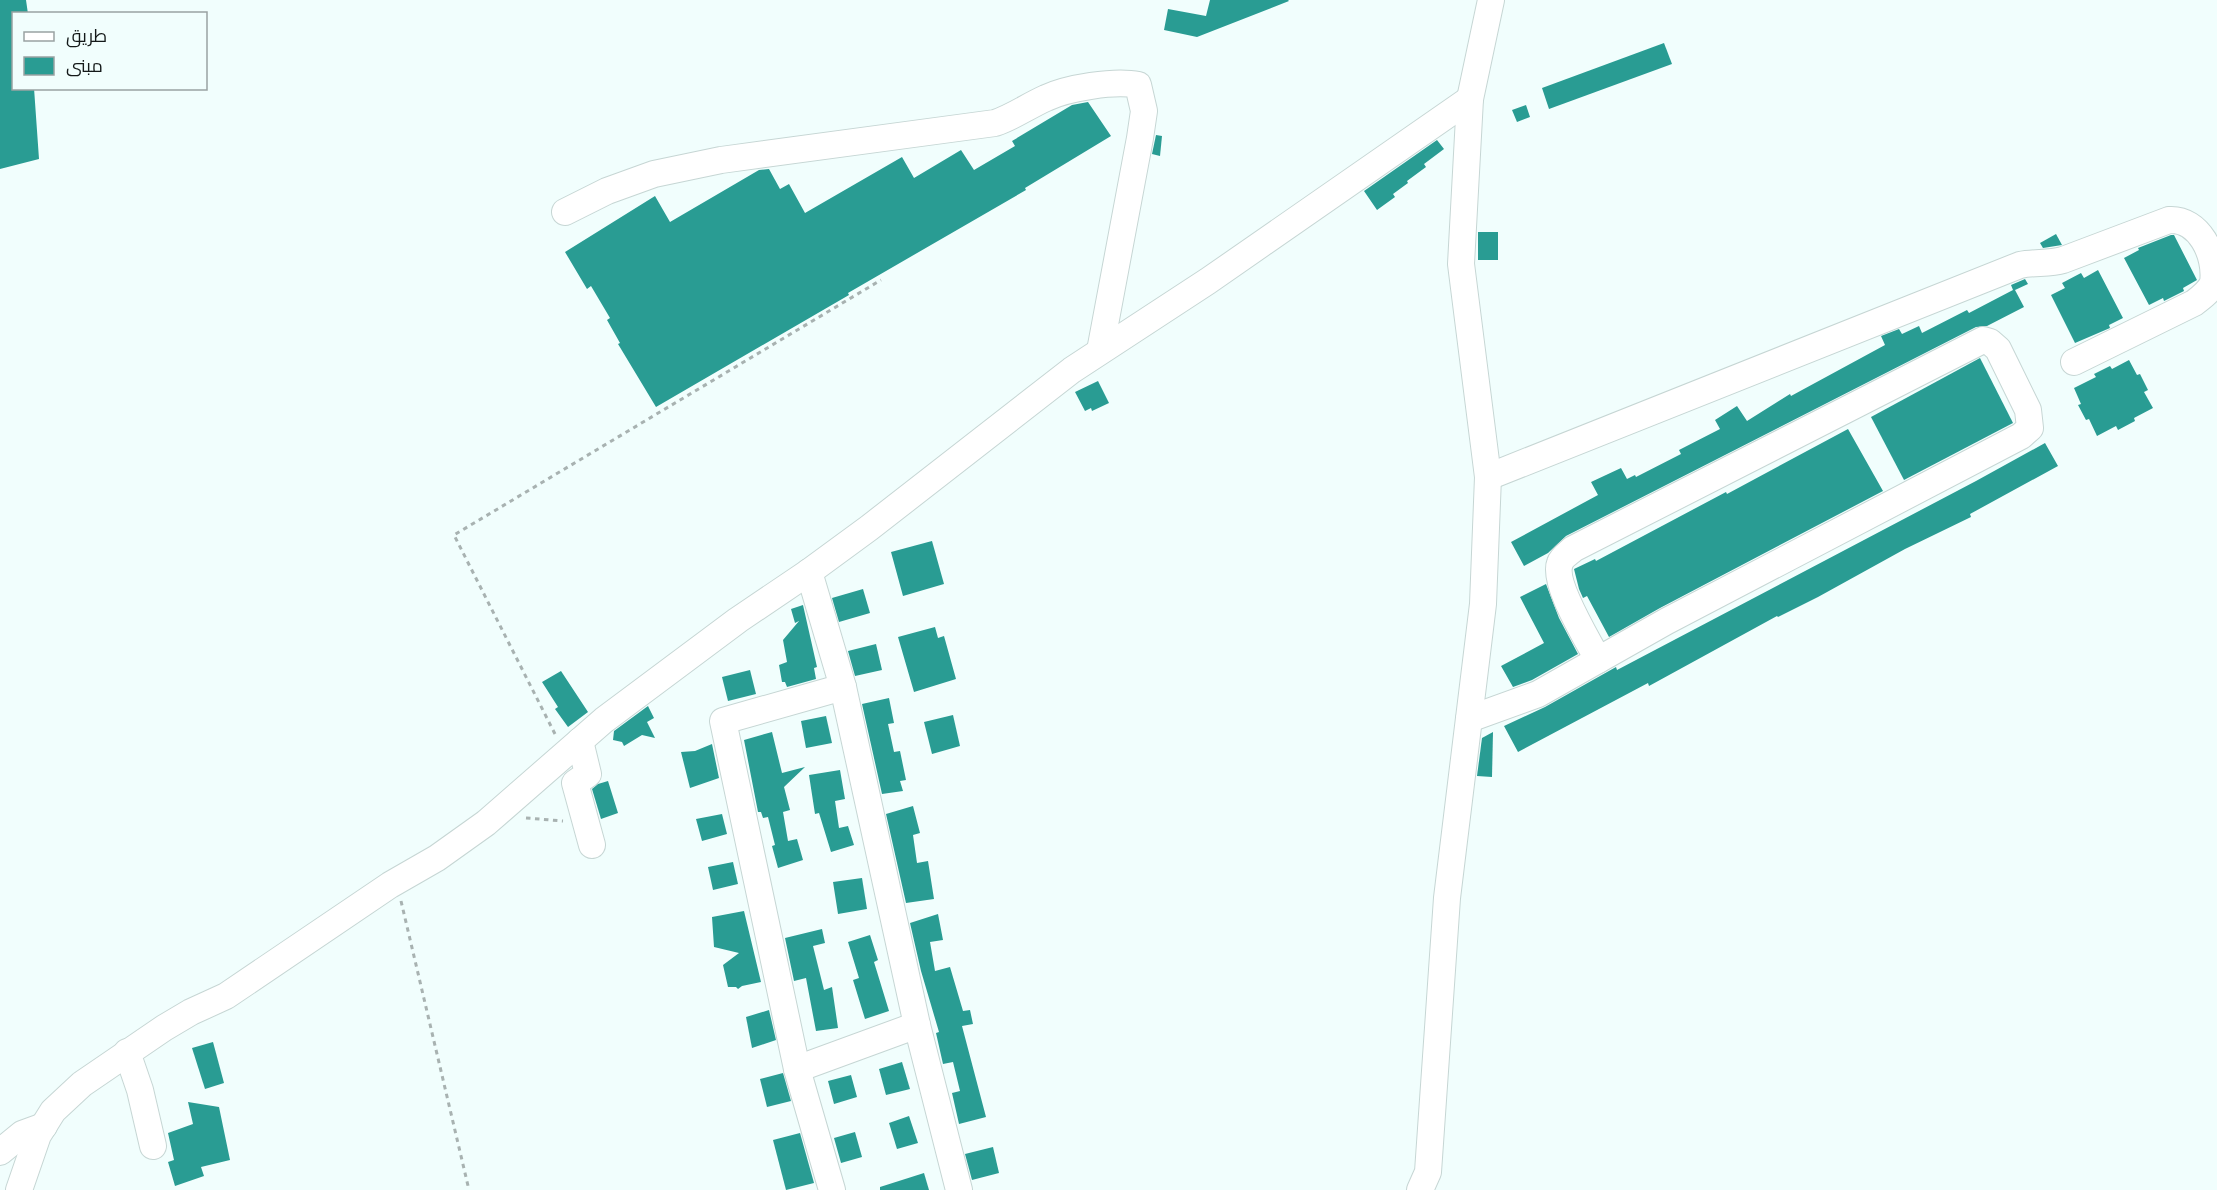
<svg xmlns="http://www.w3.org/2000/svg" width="2217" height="1190" font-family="'Exo 2',Cairo,sans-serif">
  <rect width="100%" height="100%" fill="#f1fefd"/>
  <g fill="#299c93">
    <polygon points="0,0 26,0 28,14 14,14 14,88 34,88 39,159 0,169"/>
    <polygon points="1210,0 1288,0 1289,1 1197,37 1164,30 1168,9 1206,16"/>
    <polygon points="1664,43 1672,64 1549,109 1542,88"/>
    <polygon points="1088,102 1111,136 1025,188 1026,190 848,293 849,295 656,407 618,344 620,343 607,320 610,318 591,286 587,289 565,252 655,196 670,222 759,170 769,169 780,189 789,184 805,213 902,157 914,178 961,150 974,170 1015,146 1012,141 1072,105"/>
    <polygon points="1526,105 1530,117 1517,122 1512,110"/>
    <polygon points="1156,135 1162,136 1160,156 1152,154"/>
    <polygon points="1437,140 1444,149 1424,164 1426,167 1407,181 1408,183 1393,194 1395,197 1377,210 1364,191"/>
    <rect x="1478" y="232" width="20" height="28"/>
    <polygon points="2056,234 2062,245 2043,248 2040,243"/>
    <polygon points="2171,235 2174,235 2197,280 2183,288 2184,291 2164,301 2163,298 2149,305 2124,258 2139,250 2138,248"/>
    <polygon points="2098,270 2123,318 2109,325 2110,328 2075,343 2051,295 2065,288 2062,283 2081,273 2084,278"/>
    <polygon points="2025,279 2028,284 2015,290 2024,307 1987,326 1976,327 1566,536 1548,553 1524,566 1511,542 1598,495 1591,482 1621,468 1627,479 1635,475 1636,477 1681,454 1679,450 1720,429 1715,420 1737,406 1747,421 1790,394 1791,396 1885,345 1881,336 1899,329 1902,334 1919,326 1922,333 1967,310 1969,313 2013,290 2011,285"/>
    <polygon points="1980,358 2013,423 1904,480 1871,417"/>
    <polygon points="2129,360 2137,375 2140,374 2148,390 2144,392 2153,408 2134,418 2135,421 2118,430 2116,426 2097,436 2089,419 2086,420 2078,405 2081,404 2074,388 2096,377 2094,374 2110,366 2112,369"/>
    <polygon points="1098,381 1109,403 1092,411 1091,408 1085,411 1075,392"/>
    <polygon points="1848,429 1883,491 1660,608 1609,637 1587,596 1583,598 1579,589 1574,569 1595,559 1596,561 1726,492 1727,494"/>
    <polygon points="2045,443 2058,466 1970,514 1971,517 1905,549 1818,597 1778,617 1777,616 1649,686 1648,683 1518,752 1504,726 1545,707 1616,667 1617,670 1976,481"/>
    <polygon points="932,541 944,584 903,596 891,552"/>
    <polygon points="1546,584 1559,618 1578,654 1532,680 1513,687 1501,666 1544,643 1520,597"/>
    <polygon points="863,589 870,613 839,622 832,598"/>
    <polygon points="803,605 817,667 814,668 816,679 787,687 785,682 782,682 779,665 787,662 783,640 799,621 795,623 791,609"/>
    <polygon points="935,627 938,638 944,636 956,679 914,692 898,637"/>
    <polygon points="876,644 882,670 855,676 848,651"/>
    <polygon points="750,670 756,694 728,701 722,677"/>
    <polygon points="561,671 588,712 568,727 555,709 558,707 542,682"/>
    <polygon points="889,698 894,723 888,724 894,752 900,751 906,780 900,781 903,791 882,794 862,704"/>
    <polygon points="648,706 654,718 647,722 655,738 642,735 624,746 622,742 613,740 614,731"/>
    <polygon points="953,715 960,746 932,754 924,722"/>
    <polygon points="826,716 832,743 806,748 801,721"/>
    <polygon points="772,732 782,773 805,767 784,787 790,810 783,812 788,841 797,839 803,860 778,868 772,846 775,845 768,817 763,818 761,812 758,812 744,740"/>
    <polygon points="1493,732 1492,777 1477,776 1482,738"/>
    <polygon points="712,744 719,778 690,788 681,752 695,751"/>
    <polygon points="840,770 845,799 835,801 839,828 848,826 854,845 831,852 819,813 815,814 809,775"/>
    <polygon points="608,781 618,813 601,819 592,789 598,784"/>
    <polygon points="913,806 920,833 913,835 917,863 928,861 934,899 906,903 886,814"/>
    <polygon points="722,814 727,834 702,841 696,819"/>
    <polygon points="733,862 738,884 713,890 708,867"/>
    <polygon points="862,878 867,909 838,914 833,882"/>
    <polygon points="744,911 761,982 742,986 738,989 736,987 728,987 723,965 739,953 714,947 712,917"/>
    <polygon points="938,914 943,940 930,942 935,971 950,967 963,1011 970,1010 973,1024 962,1026 986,1117 959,1124 952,1093 960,1091 953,1062 943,1064 936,1033 939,1032 921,971 910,923"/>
    <polygon points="822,929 825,943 813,946 824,990 832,987 838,1028 816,1031 806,978 794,981 785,938"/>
    <polygon points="870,935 878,960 874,962 889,1011 865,1019 853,980 859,978 848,942"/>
    <polygon points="769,1010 776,1040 752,1048 746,1017"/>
    <polygon points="213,1042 224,1083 205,1089 192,1048"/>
    <polygon points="902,1062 910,1089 886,1095 879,1069"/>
    <polygon points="783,1073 791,1101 767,1107 760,1079"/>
    <polygon points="851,1075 857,1097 834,1104 828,1081"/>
    <polygon points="188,1102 219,1107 230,1160 201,1167 204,1176 175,1186 168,1162 174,1160 168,1133 193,1124"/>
    <polygon points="909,1116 918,1143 897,1149 889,1123"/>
    <polygon points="855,1132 862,1157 841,1163 834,1138"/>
    <polygon points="800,1133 814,1183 786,1190 773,1140"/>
    <polygon points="993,1147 999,1173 972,1180 965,1154"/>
    <polygon points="924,1173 929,1190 880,1190 880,1187"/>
  </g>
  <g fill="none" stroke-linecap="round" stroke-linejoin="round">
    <defs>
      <g id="minor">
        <path d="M565 212 607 191 654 174 721 160 995 123C1013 117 1028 106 1046 98 1067 88 1115 80 1138 85L1144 111 1140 138 1100 351"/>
        <path d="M1983 340 1990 342 1998 349 2028 410 2030 428 2021 436 1667 621 1598 660C1588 640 1552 583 1560 563 1562 557 1569 553 1573 549Z"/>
        <path d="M1488 477 2020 265C2035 262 2049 264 2063 260L2169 220C2199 218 2217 255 2213 283 2209 292 2202 297 2194 303L2074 362"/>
        <polyline points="809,572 843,687 917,1025 959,1190"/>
        <polyline points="1469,719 1538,694 1598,660"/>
        <polyline points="580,741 588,774 575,783 592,845"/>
        <polyline points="127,1052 140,1090 153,1146"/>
        <polyline points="797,1069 917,1025"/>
        <polyline points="0,1152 22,1134 44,1126"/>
        <polyline points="19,1190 38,1135 53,1111 82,1084 164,1028 191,1012 226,996 390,885 437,858 486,823 604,720 738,620 809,572 869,528 1072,370 1208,281 1470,99"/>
        <polyline points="832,1190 797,1069 723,721 843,687"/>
        <polyline points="1420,1190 1428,1172 1447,898 1483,604 1488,477 1461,264 1470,99 1491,0"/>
      </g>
    </defs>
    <use href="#minor" stroke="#c6d6d4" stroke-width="28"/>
    <g stroke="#a8b2b1" stroke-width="3" stroke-dasharray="4.5 4.5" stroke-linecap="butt">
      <polyline points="555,734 454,535 881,280"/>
      <polyline points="526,818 563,821"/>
      <polyline points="401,901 469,1190"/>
    </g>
    <use href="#minor" stroke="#fff" stroke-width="26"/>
  </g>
  <rect x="12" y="12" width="195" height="78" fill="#f1fefd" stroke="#99a2a2" stroke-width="1.5"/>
  <rect x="24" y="32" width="30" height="9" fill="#ffffff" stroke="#99a2a2" stroke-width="1.5"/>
  <text x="66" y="42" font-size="18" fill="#141919">طريق</text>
  <rect x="24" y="57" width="30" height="18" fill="#299c93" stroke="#99a2a2" stroke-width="1.5"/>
  <text x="66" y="72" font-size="18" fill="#141919">مبنى</text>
</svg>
